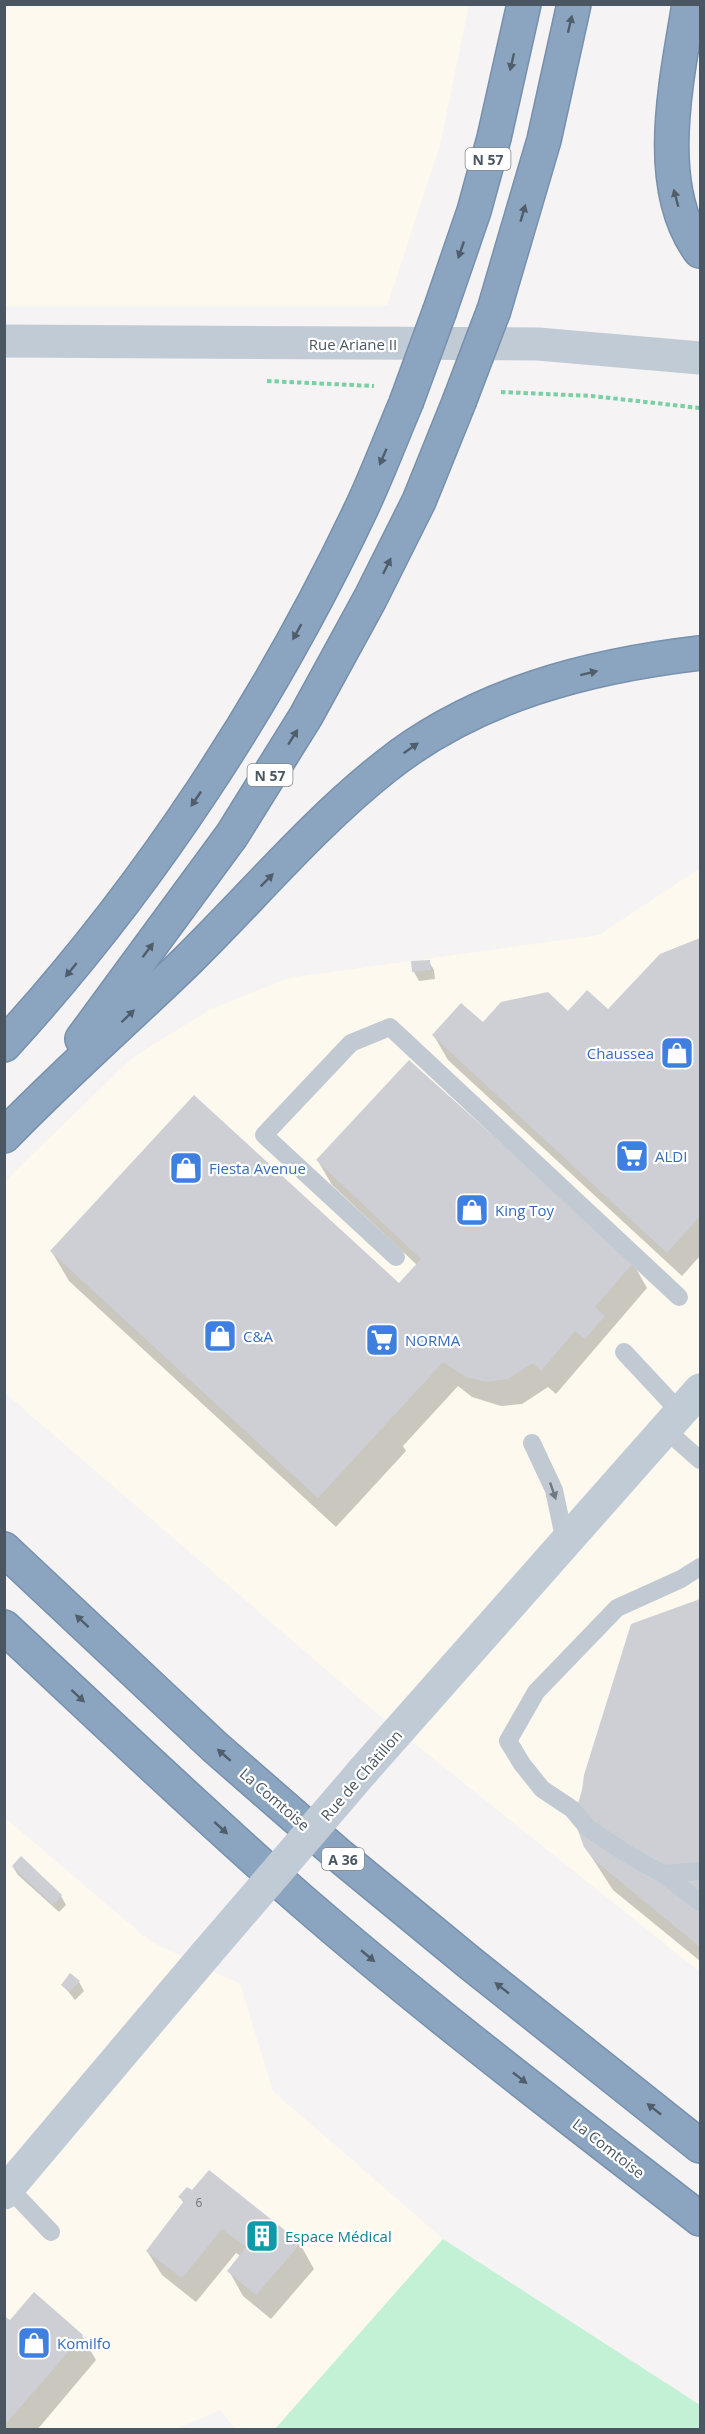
<svg xmlns="http://www.w3.org/2000/svg" width="705" height="2434" font-family="'Open Sans',sans-serif">
  <rect width="100%" height="100%" fill="#f5f3f3"/>
  <g fill="#fdf9ef">
    <polygon points="5,4 469,5 440,145 387,306 5,306"/>
    <polygon points="700,868 700,1972 374,1711 5,1393 5,1181 132,1058 209,1010 288,978 599,935"/>
    <polygon points="4,1817 150,1941 240,1984 273,2091 443,2239 275,2429 235,2429 221,2410 176,2429 5,2429"/>
  </g>
  <polygon fill="#c3f1d5" points="443,2239 700,2405 700,2429 275,2429"/>
  <g fill="#0003">
    <polygon points="700,940 700,1256 682,1276 448,1060 434,1036 483,1024 568,1013 608,1011 661,955"/>
    <polygon points="429,962 434,970 435,979 419,981 414,972"/>
    <polygon points="318,1161 633,1263 647,1288 556,1394 548,1387 522,1404 501,1406 472,1397 458,1386 403,1446 406,1451 336,1527 69,1281 52,1252 399,1285 417,1265 332,1185"/>
    <polygon points="700,1601 700,1961 613,1890 585,1847 632,1625"/>
    <polygon points="13,1867 61,1896 66,1905 59,1912 18,1875"/>
    <polygon points="79,1982 84,1991 75,2000 63,1985"/>
    <polygon points="180,2197 300,2244 314,2269 271,2319 243,2296 229,2271 241,2256 236,2253 196,2302 162,2275 147,2251 184,2204"/>
    <polygon points="4,2318 10,2322 82,2336 96,2360 37,2430 4,2430"/>
  </g>
  <g fill="#cdcfd5">
    <polygon points="700,938 700,1216 667,1253 432,1035 461,1003 483,1022 501,1002 548,992 568,1011 587,990 608,1009 660,954"/>
    <polygon points="430,960 431,970 412,972 411,961"/>
    <polygon points="409,1060 634,1262 595,1307 605,1316 585,1339 575,1331 541,1371 533,1363 508,1379 486,1382 466,1377 443,1362 318,1498 50,1251 194,1095 399,1283 421,1259 316,1160"/>
    <polygon points="700,1599 700,1947 594,1860 584,1847 577,1828 578,1804 582,1790 584,1775 631,1624"/>
    <polygon points="21,1856 62,1895 53,1905 12,1866"/>
    <polygon points="70,1973 80,1981 69,1992 61,1985"/>
    <polygon points="209,2170 301,2243 256,2295 227,2271 246,2247 222,2229 182,2278 146,2251 184,2201 178,2197 187,2187 192,2190"/>
    <polygon points="34,2292 83,2335 4,2426 4,2316 10,2320"/>
  </g>
  <g fill="none" stroke-linecap="round" stroke-linejoin="round">
    <defs>
      <g id="highway">
        <path d="M689 4C677 79 652 186 700 251"/>
        <polyline points="440,310 474,211 494,138 524,4"/>
        <polyline points="494,310 544,140 574,4"/>
        <polyline points="82,1039 232,835 306,716 370,599 419,501 459,402"/>
        <path d="M4 1045C149 887 270 702 362 507 378 473 391 438 406 403"/>
        <path d="M4 1136C63 1075 127 1019 188 960 253 896 313 824 385 767 475 695 588 666 700 653"/>
        <polyline points="4,1549 216,1748 340,1856 470,1963 700,2146"/>
        <path d="M4 1627C103 1719 200 1812 302 1901 430 2012 566 2115 700 2219"/>
      </g>
    </defs>
    <use href="#highway" stroke="#7690ad" stroke-width="36"/>
    <g stroke="#7ad0a6" stroke-width="4" stroke-dasharray="4.5 3" stroke-linecap="butt">
      <polyline points="267,381 374,386"/>
      <polyline points="501,392 592,396 700,408"/>
    </g>
    <g stroke="#c1cad2" stroke-width="18">
      <polyline points="396,1257 264,1135 351,1043 390,1027 679,1297"/>
      <polyline points="624,1352 680,1412"/>
      <polyline points="666,1430 700,1460"/>
      <polyline points="532,1443 554,1490 565,1542"/>
      <polyline points="700,1567 681,1579 617,1608 536,1692 508,1741 522,1764 542,1789 572,1809 588,1828 627,1854 663,1874 700,1871"/>
      <polyline points="663,1874 700,1902"/>
      <polyline points="9,2188 51,2232"/>
    </g>
    <g stroke="#c1cbd6" stroke-width="33">
      <polyline points="4,341 538,344 700,358"/>
      <polyline points="363,1771 700,1390"/>
      <polyline points="4,2193 206,1954"/>
    </g>
    <use href="#highway" stroke="#8ba5c1" stroke-width="33"/>
    <defs>
      <g id="highway-bridge">
        <polyline points="459,402 494,310"/>
        <polyline points="406,403 440,310"/>
      </g>
    </defs>
    <use href="#highway-bridge" stroke="#7690ad" stroke-width="36" stroke-linecap="butt"/>
    <polyline stroke="#c1cbd6" stroke-width="33" points="206,1954 363,1771"/>
    <use href="#highway-bridge" stroke="#8ba5c1" stroke-width="33"/>
  </g>
  <defs><path id="oneway-solid" d="M-6-.8H1V-3.2L6.5 0L1 3.2V.8H-6Z" transform="scale(1.5)"/></defs>
  <g fill="#505e6b">
    <use href="#oneway-solid" transform="translate(570 24) rotate(-77)"/>
    <use href="#oneway-solid" transform="translate(512 62) rotate(103)"/>
    <use href="#oneway-solid" transform="translate(676 198) rotate(-105)"/>
    <use href="#oneway-solid" transform="translate(523 213) rotate(-74)"/>
    <use href="#oneway-solid" transform="translate(461 250) rotate(109)"/>
    <use href="#oneway-solid" transform="translate(383 457) rotate(113)"/>
    <use href="#oneway-solid" transform="translate(387 566) rotate(-64)"/>
    <use href="#oneway-solid" transform="translate(297 632) rotate(119)"/>
    <use href="#oneway-solid" transform="translate(589 673) rotate(-14)"/>
    <use href="#oneway-solid" transform="translate(293 737) rotate(-58)"/>
    <use href="#oneway-solid" transform="translate(411 748) rotate(-35)"/>
    <use href="#oneway-solid" transform="translate(196 799) rotate(124)"/>
    <use href="#oneway-solid" transform="translate(267 880) rotate(-45)"/>
    <use href="#oneway-solid" transform="translate(148 950) rotate(-53)"/>
    <use href="#oneway-solid" transform="translate(71 970) rotate(129)"/>
    <use href="#oneway-solid" transform="translate(128 1016) rotate(-44)"/>
    <use href="#oneway-solid" transform="translate(82 1621) rotate(-137)"/>
    <use href="#oneway-solid" transform="translate(78 1696) rotate(43)"/>
    <use href="#oneway-solid" transform="translate(224 1755) rotate(-139)"/>
    <use href="#oneway-solid" transform="translate(221 1828) rotate(42)"/>
    <use href="#oneway-solid" transform="translate(368 1956) rotate(40)"/>
    <use href="#oneway-solid" transform="translate(502 1988) rotate(-142)"/>
    <use href="#oneway-solid" transform="translate(520 2078) rotate(38)"/>
    <use href="#oneway-solid" transform="translate(654 2109) rotate(-142)"/>
  </g>
  <use fill="#6e7983" href="#oneway-solid" transform="translate(553 1491) rotate(71)"/>
  <defs>
    <symbol id="shop-square" viewBox="-11 -11 22 22"><rect x="-9" y="-9" width="18" height="18" rx="4" fill="#3f7fe0" stroke="#fff"/><path d="M-5-2.5h2.3a2.7 3.5 0 0 1 5.4 0H5L5.5 6h-11ZM-1.5-2.5h3a1.5 2.3 0 0 0-3 0Z" fill="#fff"/></symbol>
    <symbol id="supermarket-square" viewBox="-11 -11 22 22"><rect x="-9" y="-9" width="18" height="18" rx="4" fill="#3f7fe0" stroke="#fff"/><path d="M-6-5.5h2.5l.6 2H6L4.5 2H-2.5L-4.4-4H-6ZM-1.5 3.2a1.3 1.3 0 1 0 .1 0ZM3 3.2a1.3 1.3 0 1 0 .1 0Z" fill="#fff"/></symbol>
    <symbol id="building-square" viewBox="-11 -11 22 22"><rect x="-9" y="-9" width="18" height="18" rx="4" fill="#0f9aa8" stroke="#fff"/><path d="M-4-6H4V6H1V3H-1V6H-4ZM-2.5-4.3h1.7v1.8h-1.7ZM.8-4.3h1.7v1.8H.8ZM-2.5-1h1.7V.8h-1.7ZM.8-1h1.7V.8H.8Z" fill="#fff"/></symbol>
  </defs>
  <g fill-rule="evenodd">
    <use href="#shop-square" x="658" y="1034" width="38" height="38"/>
    <use href="#supermarket-square" x="613" y="1137" width="38" height="38"/>
    <use href="#shop-square" x="167" y="1149" width="38" height="38"/>
    <use href="#shop-square" x="453" y="1191" width="38" height="38"/>
    <use href="#shop-square" x="201" y="1317" width="38" height="38"/>
    <use href="#supermarket-square" x="363" y="1321" width="38" height="38"/>
    <use href="#building-square" x="243" y="2217" width="38" height="38"/>
    <use href="#shop-square" x="15" y="2324" width="38" height="38"/>
  </g>
  <g text-anchor="middle" dominant-baseline="central" stroke-width="4.5" stroke-linejoin="round" paint-order="stroke">
    <g font-size="12" fill="#6b747e">
      <text x="199" y="2202">6</text>
    </g>
    <g fill="#fff" stroke="#808990" stroke-width="1.5">
      <rect x="465.5" y="148" width="45" height="22" rx="4.5"/>
      <rect x="247.5" y="764" width="45" height="22" rx="4.5"/>
      <rect x="322" y="1848" width="42" height="22" rx="4.5"/>
    </g>
    <g font-size="14" font-weight="bold" fill="#4a5661">
      <text x="488" y="159">N 57</text>
      <text x="270" y="775">N 57</text>
      <text x="343" y="1859">A 36</text>
    </g>
    <g font-size="15" fill="#4a5661" stroke="#fff">
      <text x="353" y="344">Rue Ariane II</text>
      <text transform="translate(361 1775) rotate(-49)">Rue de Châtillon</text>
      <text transform="translate(275 1799) rotate(41)">La Comtoise</text>
      <text transform="translate(609 2148) rotate(38)">La Comtoise</text>
    </g>
    <g font-size="15" fill="#366cbe" stroke="#fff" text-anchor="start">
      <text x="654" y="1053" text-anchor="end">Chaussea</text>
      <text x="655" y="1156">ALDI</text>
      <text x="209" y="1168">Fiesta Avenue</text>
      <text x="495" y="1210">King Toy</text>
      <text x="243" y="1336">C&amp;A</text>
      <text x="405" y="1340">NORMA</text>
      <text x="57" y="2343">Komilfo</text>
    </g>
    <g font-size="15" fill="#0d838f" stroke="#fff" text-anchor="start">
      <text x="285" y="2236">Espace Médical</text>
    </g>
  </g>
  <rect width="705" height="2434" fill="none" stroke="#4a5661" stroke-width="12"/>
</svg>
